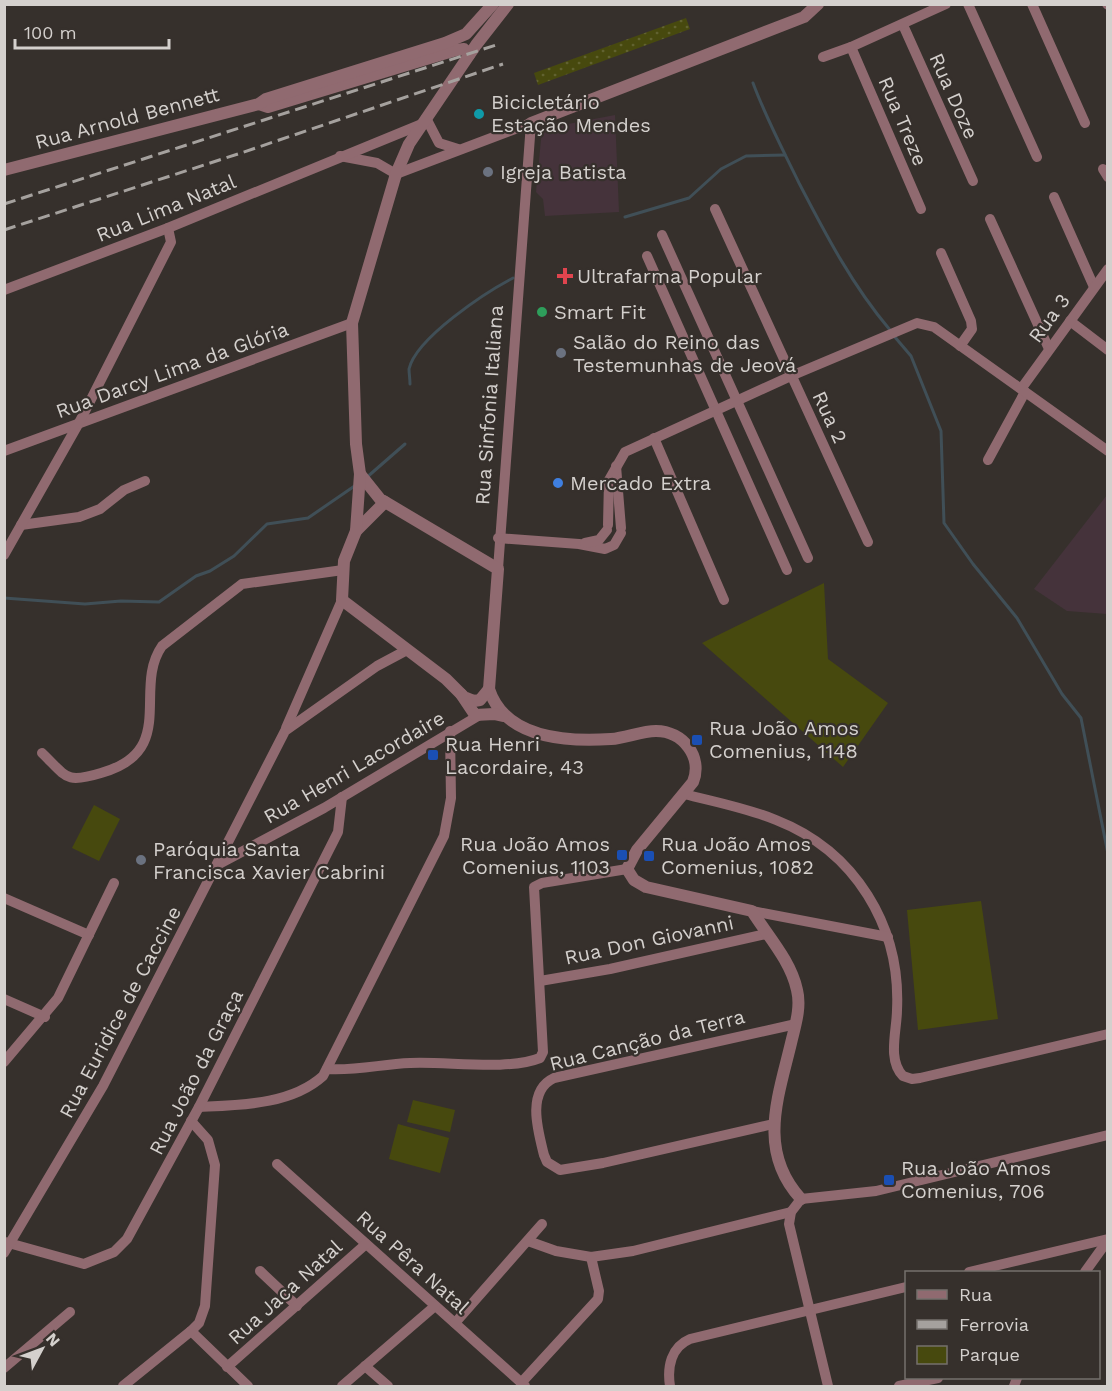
<svg xmlns="http://www.w3.org/2000/svg" width="1112" height="1391" font-family="'Work Sans',sans-serif">
  <defs>
    <pattern id="grass-dots" width="8" height="8" patternUnits="userSpaceOnUse" patternTransform="scale(1.5)"><rect width="8" height="8" fill="#47490e"/><path d="M2 2h.1M6 6h.1" fill="none" stroke="#616230" stroke-width="1.8" stroke-linecap="round"/></pattern>
  </defs>
  <rect width="100%" height="100%" fill="#36302c"/>
  <g fill="#45333b">
    <polygon points="615,115 619,212 545,216 543,199 536,192 542,129"/>
    <polygon points="1107,495 1107,614 1067,611 1034,589"/>
  </g>
  <polygon fill="url(#grass-dots)" points="686,18 690,29 538,85 534,73"/>
  <g fill="#47490e">
    <polygon points="824,583 828,659 888,703 843,767 702,643"/>
    <polygon points="94,805 120,819 99,861 72,848"/>
    <polygon points="981,901 998,1019 918,1030 907,910"/>
    <polygon points="413,1100 455,1110 450,1132 407,1122"/>
    <polygon points="398,1124 449,1138 440,1173 389,1159"/>
  </g>
  <g fill="none" stroke-linecap="round" stroke-linejoin="round">
    <g stroke="#404f57" stroke-width="3">
      <path d="M753 83C766 118 783 150 799 183 826 235 852 285 890 330"/>
      <polyline points="625,217 689,198 721,169 746,156 785,155"/>
      <polyline points="894,336 911,356 941,431 944,523 973,564 1017,618 1062,694 1081,718 1108,854"/>
      <path d="M410 384C410 379 409 373 409 369 416 338 486 292 513 278"/>
      <polyline points="366,478 405,444"/>
      <polyline points="4,598 85,604 121,601 159,602 196,576 210,571 234,556 267,524 308,518 356,485"/>
    </g>
    <g stroke="#906a70" stroke-width="10">
      <polyline points="968,4 1037,157"/>
      <polyline points="1032,4 1085,123"/>
      <polyline points="1107,4 1108,5"/>
      <polyline points="903,25 973,181"/>
      <polyline points="851,47 921,209"/>
      <polyline points="823,57 851,47 946,4"/>
      <polyline points="426,118 439,143 458,149"/>
      <polyline points="340,156 377,163 396,174 531,123 498,569"/>
      <polyline points="1103,169 1108,177"/>
      <polyline points="1054,197 1094,287"/>
      <polyline points="715,209 868,542"/>
      <polyline points="990,219 1049,349"/>
      <polyline points="662,235 808,558"/>
      <polyline points="941,253 971,321 972,329 960,346"/>
      <polyline points="647,256 787,570"/>
      <polyline points="4,290 168,228 422,124"/>
      <polyline points="1070,321 1108,350"/>
      <polyline points="1021,389 1108,269"/>
      <polyline points="654,438 724,600"/>
      <polyline points="4,451 352,323"/>
      <polyline points="988,460 1025,392"/>
      <polyline points="616,466 621,528"/>
      <polyline points="21,525 79,517 100,509 124,490 145,481"/>
      <polyline points="608,525 609,480 625,452 791,376 917,323 934,327 1108,451"/>
      <polyline points="498,538 579,544 605,549 614,545 621,533"/>
      <polyline points="585,543 599,540 607,530"/>
      <polyline points="4,555 80,421 171,242 168,228"/>
      <polyline points="286,728 342,600"/>
      <path d="M42 753C67 777 65 784 101 773 179 751 132 689 162 646L242 584 343 570"/>
      <path d="M684 794C715 802 747 808 776 820 855 851 901 926 897 1010 897 1030 887 1060 903 1076L912 1079 920 1078 1108 1034"/>
      <polyline points="217,865 324,808 478,716"/>
      <polyline points="4,898 89,935"/>
      <polyline points="752,911 888,937"/>
      <polyline points="540,981 610,969 766,934"/>
      <polyline points="4,999 45,1017"/>
      <polyline points="4,1062 58,998 114,883"/>
      <path d="M327 1069C356 1071 382 1064 410 1063 446 1061 508 1071 540 1058L543 1052 534 887 542 883 627 869"/>
      <path d="M199 1107C240 1105 291 1105 323 1076L444 836 451 798 450 731"/>
      <path d="M773 1124 603 1163 560 1170 547 1162 544 1155C538 1131 526 1091 554 1078L796 1024"/>
      <polyline points="277,1164 525,1386"/>
      <polyline points="528,1241 556,1251 591,1257 633,1251 791,1212"/>
      <polyline points="5,1242 84,1264 114,1252 127,1239 199,1107 338,832 342,797"/>
      <polyline points="4,1253 103,1086 285,731 377,666 407,650"/>
      <polyline points="260,1271 297,1306"/>
      <polyline points="969,1272 1108,1239"/>
      <polyline points="1085,1272 1108,1240"/>
      <polyline points="455,1323 542,1224"/>
      <polyline points="191,1331 248,1386"/>
      <polyline points="365,1366 388,1386"/>
      <polyline points="227,1367 366,1244"/>
      <polyline points="4,1368 70,1312"/>
      <polyline points="521,1383 598,1299 599,1291 591,1257"/>
      <polyline points="123,1386 191,1331 199,1323 205,1306 215,1165 208,1140 191,1121"/>
      <polyline points="342,1386 435,1306"/>
      <path d="M670 1386C667 1367 671 1347 690 1339L906 1287"/>
      <polyline points="828,1386 789,1224 791,1212 801,1199 876,1191 1108,1135"/>
      <polyline points="899,1386 938,1378"/>
      <polyline points="1014,1386 1017,1378"/>
    </g>
    <g stroke="#906a70" stroke-width="12">
      <polyline points="259,104 268,107 456,50 464,49 469,55"/>
      <polyline points="531,123 804,17 818,4"/>
      <polyline points="4,170 259,104 266,99 445,43 466,34 493,4"/>
      <path d="M360 474 380 499 498 569 489 689C505 739 567 742 611 739 626 738 641 731 656 731 683 731 703 757 693 782L637 850 627 869 634 880 646 887 752 911C767 935 791 961 797 990 801 1006 796 1023 792 1039 779 1095 756 1150 801 1199"/>
      <polyline points="356,531 385,502"/>
      <polyline points="489,689 480,700 474,701 464,697 446,679 342,600 344,561 356,531 360,474 356,444 352,323 396,174 409,144 476,45 508,4"/>
      <polyline points="461,694 475,715 494,714 503,716"/>
    </g>
    <g stroke="#a5a19e" stroke-width="3" stroke-dasharray="12 6" stroke-linecap="butt">
      <polyline points="4,204 496,45"/>
      <polyline points="4,230 241,153 503,64"/>
    </g>
  </g>
  <circle fill="#0f9aa8" stroke="#36302c" stroke-width="2" cx="479" cy="114" r="6"/>
  <g fill="#6b7280" stroke="#36302c" stroke-width="2">
    <circle cx="488" cy="172" r="6"/>
    <circle cx="561" cy="353" r="6"/>
    <circle cx="141" cy="860" r="6"/>
  </g>
  <path fill="#e0444e" stroke="#36302c" stroke-width="2" d="M562 267h6v6h6v6h-6v6h-6v-6h-6v-6h6z"/>
  <circle fill="#2e9e5b" stroke="#36302c" stroke-width="2" cx="542" cy="312" r="6"/>
  <circle fill="#3f7fe0" stroke="#36302c" stroke-width="2" cx="558" cy="483" r="6"/>
  <g fill="#1a4fb4" stroke="#36302c" stroke-width="2">
    <rect x="691" y="734" width="12" height="12" rx="3"/>
    <rect x="427" y="749" width="12" height="12" rx="3"/>
    <rect x="616" y="849" width="12" height="12" rx="3"/>
    <rect x="643" y="850" width="12" height="12" rx="3"/>
    <rect x="883" y="1174" width="12" height="12" rx="3"/>
  </g>
  <g text-anchor="middle" dominant-baseline="central" stroke-width="4.5" stroke-linejoin="round" paint-order="stroke">
    <g font-size="20" fill="#d4d0cd" stroke="#36302c">
      <text transform="translate(954 96) rotate(66)">Rua Doze</text>
      <text transform="translate(127 118) rotate(-15)">Rua Arnold Bennett</text>
      <text transform="translate(903 121) rotate(67)">Rua Treze</text>
      <text transform="translate(166 208) rotate(-22)">Rua Lima Natal</text>
      <text transform="translate(1049 318) rotate(-54)">Rua 3</text>
      <text transform="translate(172 370) rotate(-20)">Rua Darcy Lima da Glória</text>
      <text transform="translate(489 405) rotate(-86)">Rua Sinfonia Italiana</text>
      <text transform="translate(830 417) rotate(65)">Rua 2</text>
      <text transform="translate(354 767) rotate(-30)">Rua Henri Lacordaire</text>
      <text transform="translate(649 940) rotate(-12)">Rua Don Giovanni</text>
      <text transform="translate(120 1012) rotate(-62)">Rua Euridice de Caccine</text>
      <text transform="translate(647 1040) rotate(-14)">Rua Canção da Terra</text>
      <text transform="translate(196 1072) rotate(-63)">Rua João da Graça</text>
      <text transform="translate(413 1262) rotate(42)">Rua Pêra Natal</text>
      <text transform="translate(285 1292) rotate(-42)">Rua Jaca Natal</text>
    </g>
    <g font-size="20" fill="#d4d0cd" stroke="#36302c" text-anchor="start">
      <text x="491" y="102">Bicicletário<tspan x="491" dy="23">Estação Mendes</tspan></text>
      <text x="500" y="172">Igreja Batista</text>
      <text x="577" y="276">Ultrafarma Popular</text>
      <text x="554" y="312">Smart Fit</text>
      <text x="573" y="342">Salão do Reino das<tspan x="573" dy="23">Testemunhas de Jeová</tspan></text>
      <text x="570" y="483">Mercado Extra</text>
      <text x="709" y="728">Rua João Amos<tspan x="709" dy="23">Comenius, 1148</tspan></text>
      <text x="445" y="744">Rua Henri<tspan x="445" dy="23">Lacordaire, 43</tspan></text>
      <text x="610" y="844" text-anchor="end">Rua João Amos<tspan x="610" dy="23">Comenius, 1103</tspan></text>
      <text x="661" y="844">Rua João Amos<tspan x="661" dy="23">Comenius, 1082</tspan></text>
      <text x="153" y="849">Paróquia Santa<tspan x="153" dy="23">Francisca Xavier Cabrini</tspan></text>
      <text x="901" y="1168">Rua João Amos<tspan x="901" dy="23">Comenius, 706</tspan></text>
    </g>
  </g>
  <rect width="1112" height="1391" fill="none" stroke="#d4d0cd" stroke-width="12"/>
  <rect x="905" y="1271" width="195" height="108" fill="#36302c" stroke="#75706c" stroke-width="1.5"/>
  <rect x="917" y="1290" width="30" height="9" fill="#906a70" stroke="#75706c" stroke-width="1.5"/>
  <text x="959" y="1301" font-size="18" fill="#d4d0cd">Rua</text>
  <rect x="917" y="1320" width="30" height="9" fill="#a5a19e" stroke="#75706c" stroke-width="1.5"/>
  <text x="959" y="1331" font-size="18" fill="#d4d0cd">Ferrovia</text>
  <rect x="917" y="1346" width="30" height="18" fill="#47490e" stroke="#75706c" stroke-width="1.5"/>
  <text x="959" y="1361" font-size="18" fill="#d4d0cd">Parque</text>
  <g transform="translate(42 1349) rotate(49)" stroke="#36302c" stroke-width="4.5" paint-order="stroke">
  <path d="M0-4.5L10 22L0 15L-10 22Z" fill="#d4d0cd"/>
  <text y="-9" font-size="16" font-weight="bold" text-anchor="middle" fill="#d4d0cd">N</text>
  </g>
  <path d="M15 39v9h154v-9" fill="none" stroke="#d4d0cd" stroke-width="3"/>
  <text x="24" y="39" font-size="18" fill="#d4d0cd" stroke="#36302c" stroke-width="4.5" paint-order="stroke">100 m</text>
</svg>
